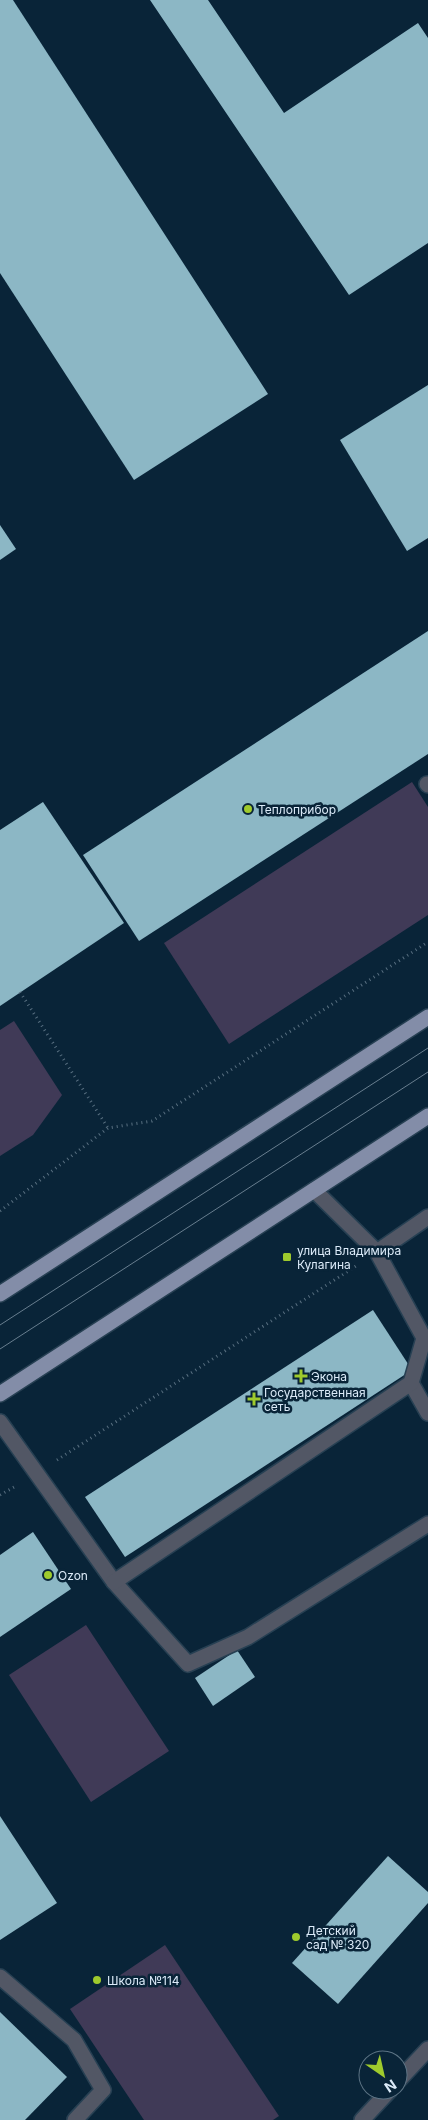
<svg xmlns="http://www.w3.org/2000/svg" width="428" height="2120" font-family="Inter,sans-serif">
  <rect width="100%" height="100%" fill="#092438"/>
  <g fill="#403a57">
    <polygon points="412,782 428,807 428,915 229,1044 164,943"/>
    <polygon points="14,1021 62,1095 33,1135 0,1156 0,1030"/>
    <polygon points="86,1625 169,1751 91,1802 9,1675"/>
    <polygon points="165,1945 279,2116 273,2120 144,2120 70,2009"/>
  </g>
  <g fill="#8cb7c5">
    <polygon points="0,0 13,0 268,394 134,480 0,273"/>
    <polygon points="150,0 208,0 284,113 418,23 428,38 428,243 349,295"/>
    <polygon points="428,385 428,538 407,551 340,440"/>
    <polygon points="0,525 16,549 0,560"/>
    <polygon points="428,631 428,754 139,941 83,855"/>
    <polygon points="43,802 124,923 0,1006 0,830"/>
    <polygon points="373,1310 412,1370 125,1557 85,1497"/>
    <polygon points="33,1532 71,1589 0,1637 0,1555"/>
    <polygon points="237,1650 255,1677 213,1706 195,1678"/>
    <polygon points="0,1816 57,1903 0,1940"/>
    <polygon points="388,1856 428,1892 428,1903 338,2004 292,1963"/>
    <polygon points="0,2012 67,2077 25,2120 0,2120"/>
  </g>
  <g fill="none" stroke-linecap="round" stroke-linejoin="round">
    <defs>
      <g id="minor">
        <polyline points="427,784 428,785"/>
        <polyline points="377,1252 428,1217"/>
        <polyline points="411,1383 428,1413"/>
        <polyline points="0,1422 114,1582 188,1664 248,1637 428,1524"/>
        <polyline points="114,1582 411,1383 424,1338 377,1252 314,1190"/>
        <polyline points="0,1977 74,2040 103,2090 75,2120"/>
        <polyline points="398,2081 428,2049"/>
        <polyline points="362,2120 390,2090"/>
      </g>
      <g id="major">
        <polyline points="0,1294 428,1017"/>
        <polyline points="0,1394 428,1116"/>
      </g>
    </defs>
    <use href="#minor" stroke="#274053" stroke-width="18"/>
    <use href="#major" stroke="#274053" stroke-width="18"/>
    <g stroke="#586f80" stroke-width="3" stroke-dasharray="1 4" stroke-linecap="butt">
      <polyline points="20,992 108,1128"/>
      <polyline points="0,1211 108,1128 152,1121 428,942"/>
      <polyline points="57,1460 356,1266"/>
      <polyline points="0,1495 16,1486"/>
    </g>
    <use href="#minor" stroke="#525765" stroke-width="15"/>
    <use href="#major" stroke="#838da8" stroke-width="15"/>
    <g stroke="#687e8f" stroke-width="1">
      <polyline points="0,1325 428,1048"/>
      <polyline points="0,1349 428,1072"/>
    </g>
  </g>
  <g fill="#9fca2d" stroke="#092438" stroke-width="2">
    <circle cx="248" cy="809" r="5"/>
    <rect x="282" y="1252" width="10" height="10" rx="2.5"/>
    <path d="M298.5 1368.5h5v5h5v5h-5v5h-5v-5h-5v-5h5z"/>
    <path d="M251.5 1391.5h5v5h5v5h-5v5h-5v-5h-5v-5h5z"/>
    <circle cx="48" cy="1575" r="5"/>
    <circle cx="296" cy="1937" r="5"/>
    <circle cx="97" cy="1980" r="5"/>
  </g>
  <g text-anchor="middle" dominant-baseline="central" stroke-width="5" stroke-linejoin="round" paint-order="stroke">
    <g font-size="12" fill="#dcebf9" stroke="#092438" text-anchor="start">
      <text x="258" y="809">Теплоприбор</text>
      <text x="297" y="1250">улица Владимира<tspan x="297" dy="14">Кулагина</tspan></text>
      <text x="311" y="1376">Экона</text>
      <text x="264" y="1392">Государственная<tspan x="264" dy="14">сеть</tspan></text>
      <text x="58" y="1575">Ozon</text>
      <text x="306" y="1930">Детский<tspan x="306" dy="14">сад № 320</tspan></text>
      <text x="107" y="1980">Школа №114</text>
    </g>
  </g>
  <g transform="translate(383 2075) rotate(146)"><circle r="24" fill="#092438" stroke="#5d7485"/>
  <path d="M0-4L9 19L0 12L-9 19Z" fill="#9fca2d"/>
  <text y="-8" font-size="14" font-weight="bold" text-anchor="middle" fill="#dcebf9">N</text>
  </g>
</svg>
